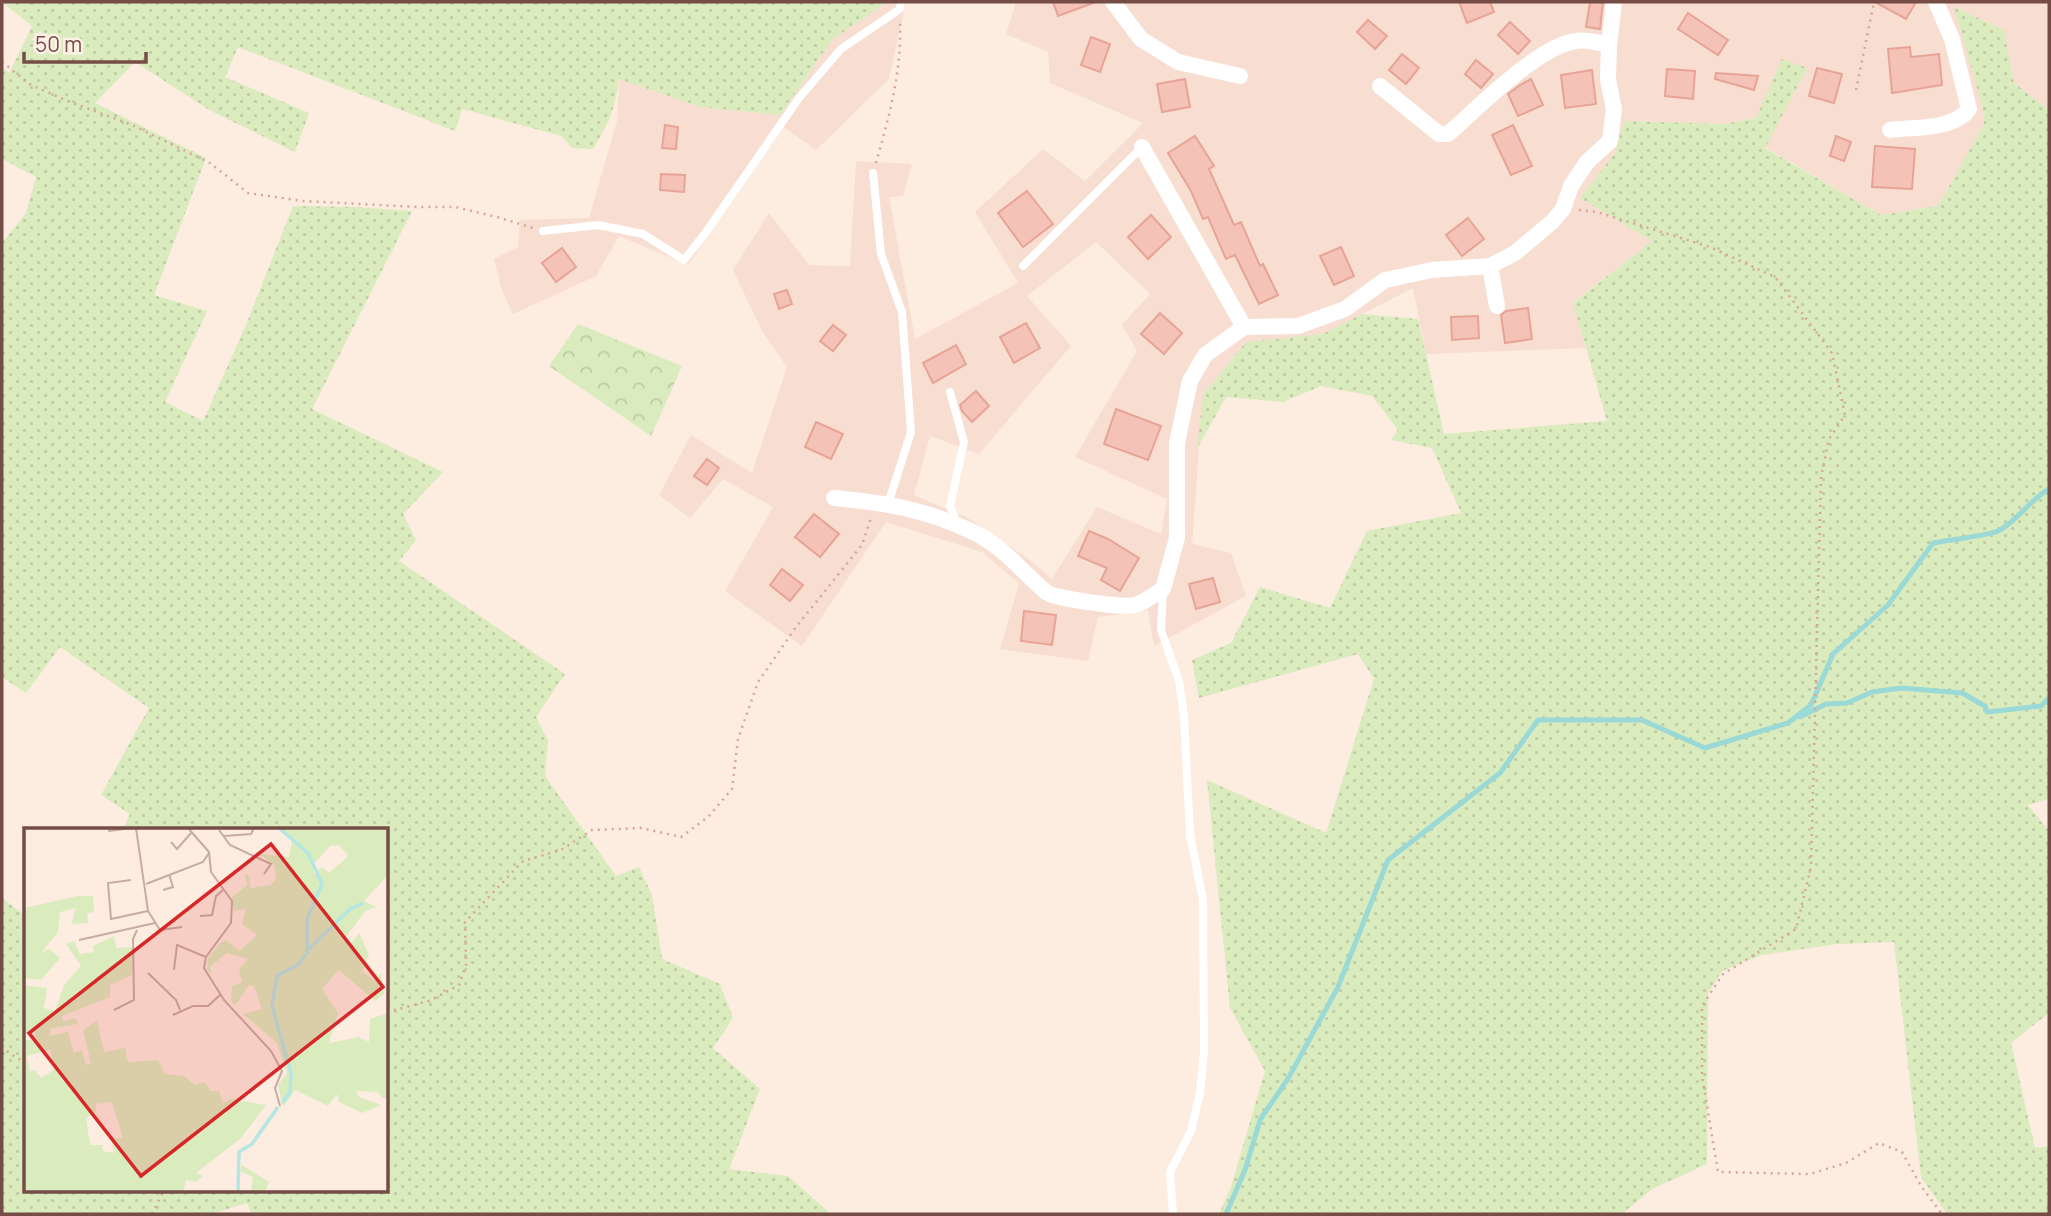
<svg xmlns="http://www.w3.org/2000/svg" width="2051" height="1216" font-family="Manrope,sans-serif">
  <defs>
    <pattern id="grass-dots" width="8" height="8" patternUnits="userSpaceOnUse" patternTransform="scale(1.75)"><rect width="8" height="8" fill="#daebbe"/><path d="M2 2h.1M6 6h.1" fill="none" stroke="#bfcba5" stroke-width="1.8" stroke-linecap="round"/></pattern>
    <pattern id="forest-crowns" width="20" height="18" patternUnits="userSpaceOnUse" patternTransform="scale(1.75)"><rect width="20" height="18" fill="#daebbe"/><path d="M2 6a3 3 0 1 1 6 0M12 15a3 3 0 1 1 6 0" fill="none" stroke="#bfcba5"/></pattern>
  </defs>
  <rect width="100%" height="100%" fill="#fdece0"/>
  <g fill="#f7ded1" fill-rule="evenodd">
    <polygon points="887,2 906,2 889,79 816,150 782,126 688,265 619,236 596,276 513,314 502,291 494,259 518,247 520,220 589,218 617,121 619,79 700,107 780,115 832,40"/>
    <path d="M1016 2H2049V110L2014 83 2004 30 1983 109 1984 124 1938 206 1881 215 1765 147 1807 68 1756 118 1725 124 1624 121 1615 153 1580 198 1652 241 1573 302 1586 348 1426 354 1413 288 1323 334 1246 343 1203 395 1192 544 1231 553 1246 596 1154 646 1148 610 1098 617 1088 661 1000 649 1019 583 982 552 886 522 802 646 725 591 773 507 723 479 690 518 659 495 691 435 752 473 787 367 762 331 733 270 769 213 809 265 850 266 856 161 912 164 903 196 889 197 915 339 1018 283 975 212 1043 149 1085 181 1143 123 1050 83 1048 52 1006 34ZM1096 242 1150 294 1122 325 1137 351 1075 457 1167 499 1161 534 1097 507 1052 579 1027 558 968 518 914 495 930 436 979 454 1071 346 1027 296Z"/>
  </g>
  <g fill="url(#grass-dots)">
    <path d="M2 2H887L832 40 780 115 700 107 619 79C615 109 609 123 593 149L572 148 561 136 462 109 455 131 238 47 225 77 309 113 295 152 211 111 135 62 95 103 206 158 154 295 207 311 165 402 203 421 246 325 293 206 355 207 412 211 312 409 443 472 403 514 416 540 399 561 565 674 536 717 548 740 545 776 616 876 639 867 652 895 662 959 720 984 733 1018 713 1048 760 1089 729 1169 788 1176 831 1214H252L247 1203 211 1214H2V898L26 916V1190H387V829H123L130 814 101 795 149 708 60 647 26 693 2 677V243L26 213 36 177 2 159V67L9 73 32 26Z"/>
    <polygon points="1954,7 2004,30 2014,83 2049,110 2049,799 2028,805 2049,831 2049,1013 2011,1043 2035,1148 2049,1146 2049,1214 1947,1214 1921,1177 1894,942 1837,944 1762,955 1722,971 1708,993 1707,1164 1652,1189 1622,1214 1219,1214 1231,1187 1265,1071 1230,1008 1207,780 1326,833 1374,679 1358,654 1199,698 1192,660 1231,643 1260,587 1330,608 1367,531 1461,513 1432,448 1391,440 1398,430 1372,396 1321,386 1283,402 1226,397 1197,449 1203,395 1246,342 1323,334 1362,314 1418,319 1444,434 1607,421 1573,303 1652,241 1580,198 1615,153 1624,121 1725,124 1756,118 1782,59 1807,68 1765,148 1881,215 1938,206 1984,124 1983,109"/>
  </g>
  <polygon fill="url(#forest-crowns)" points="578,324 682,366 651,436 549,366"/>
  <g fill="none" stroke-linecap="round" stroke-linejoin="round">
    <g stroke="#9ad9d6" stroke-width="5">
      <polyline points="1800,717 1826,704 1847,703 1872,692 1901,688 1962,693 1985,706 1987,712 2041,706 2049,698"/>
      <path d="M1226 1214 1245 1170 1260 1120 1289 1077 1338 987 1388 860 1500 773 1538 720H1642L1705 748 1788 723 1811 705 1833 654 1888 605 1933 543C1948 540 1986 536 1998 531 2016 522 2031 499 2049 489"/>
    </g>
  </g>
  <g fill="#f4c2b6" stroke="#e7a496" stroke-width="2">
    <polygon points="1053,2 1093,2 1093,3 1058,16"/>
    <polygon points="1459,2 1490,2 1494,12 1467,23"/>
    <polygon points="1590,2 1603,2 1600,29 1586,27"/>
    <polygon points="1875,2 1916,2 1906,19"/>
    <polygon points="1688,13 1728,40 1718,55 1678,29"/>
    <polygon points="1368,20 1387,36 1375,49 1357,32"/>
    <polygon points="1510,22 1530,41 1518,54 1498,35"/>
    <polygon points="1091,37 1110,44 1100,72 1081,65"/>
    <polygon points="1910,47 1911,57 1939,54 1942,85 1892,93 1888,49"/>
    <polygon points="1402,54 1419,68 1406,84 1389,70"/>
    <polygon points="1476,60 1493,74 1481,88 1465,74"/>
    <polygon points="1817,68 1842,74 1834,103 1809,96"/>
    <polygon points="1667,69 1695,71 1693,99 1665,96"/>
    <polygon points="1592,70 1596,104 1565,108 1561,75"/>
    <polygon points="1716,73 1758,76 1754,90 1715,79"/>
    <polygon points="1185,79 1190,107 1162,112 1157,84"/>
    <polygon points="1531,79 1543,105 1518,116 1508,94 1520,85"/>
    <polygon points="665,125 678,127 676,149 662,148"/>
    <polygon points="1513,125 1532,166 1511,175 1492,135"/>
    <polygon points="1195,136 1214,166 1209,169 1234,225 1241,222 1260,266 1263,264 1278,295 1259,304 1235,255 1226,259 1208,217 1203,219 1191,191 1168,153"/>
    <polygon points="1836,136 1851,142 1844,161 1830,156"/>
    <polygon points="1875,146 1915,149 1912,189 1872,187"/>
    <polygon points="661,174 685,175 684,192 660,190"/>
    <polygon points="1027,191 1053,224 1023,247 998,213"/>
    <polygon points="1151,215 1171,237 1148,259 1128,237"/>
    <polygon points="1468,218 1484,239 1462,256 1446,235"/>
    <polygon points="1341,247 1354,276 1334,285 1320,256"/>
    <polygon points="562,248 576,267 556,282 542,263"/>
    <polygon points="787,290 792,304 779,309 774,294"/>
    <polygon points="1528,308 1532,339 1505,343 1501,315 1506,311"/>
    <polygon points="1160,313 1182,333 1164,354 1141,334"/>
    <polygon points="1478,316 1479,338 1452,340 1451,317"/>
    <polygon points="1026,323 1040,348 1014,363 1000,337"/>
    <polygon points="833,325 846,335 833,351 820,341"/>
    <polygon points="956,345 966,364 933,383 923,363"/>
    <polygon points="976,391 989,406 972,422 962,411 960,405"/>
    <polygon points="1116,409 1161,426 1148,460 1104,444"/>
    <polygon points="816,422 843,434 831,459 805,447"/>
    <polygon points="707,459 719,468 707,485 694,476"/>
    <polygon points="814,514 839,534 820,557 795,537"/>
    <polygon points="1089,531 1108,539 1139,558 1120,591 1101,580 1107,568 1078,556"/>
    <polygon points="782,569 803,585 790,601 770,585"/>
    <polygon points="1213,578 1220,602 1196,609 1189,584"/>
    <polygon points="1024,611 1056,615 1052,645 1021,641"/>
  </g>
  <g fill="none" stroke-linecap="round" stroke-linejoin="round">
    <g stroke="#d8a59a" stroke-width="2.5" stroke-dasharray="2 5" stroke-linecap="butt">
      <polyline points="2,62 31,85 70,102 130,124 210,163 248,193 303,201 417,207 455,207 497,217 533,228"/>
      <polyline points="1856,90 1874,2"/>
      <path d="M876 163C889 117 902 71 900 22"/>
      <polyline points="1579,210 1597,212 1710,247 1775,277 1832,353 1845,415 1829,439 1821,477 1811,867 1796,929 1723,974 1702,1006 1702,1076 1718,1172 1810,1174 1846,1163 1879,1143 1902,1152 1921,1186 1942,1214"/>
      <polyline points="387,1012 429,1001 459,985 466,965 465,922 523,861 561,850 592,830 641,828 681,837 708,817 732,789 738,739 758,682 796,627 862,545 871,518"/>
      <polyline points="2,1046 9,1053 26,1063"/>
      <polyline points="152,1214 164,1190"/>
    </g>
    <g stroke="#fff" stroke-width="8">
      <polyline points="873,173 881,254 902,312 911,432 888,504"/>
      <polyline points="543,231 598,225 643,234 684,260 706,232 799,98 841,49 900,9 901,2"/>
      <polyline points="1023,266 1142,147"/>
      <polyline points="950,392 964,442 950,506 956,522"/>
      <polyline points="1163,589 1161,630 1179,681 1184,716 1190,835 1203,900 1204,1053 1200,1093 1191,1131 1170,1172 1173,1214"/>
    </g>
    <g stroke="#fff" stroke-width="16">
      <polyline points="1113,2 1141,39 1178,62 1240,76"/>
      <path d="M1380 86 1439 134H1448C1478 108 1538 46 1576 41 1586 39 1599 43 1609 45"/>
      <path d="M1890 130C1913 127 1954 130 1969 109L1952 39 1936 2"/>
      <polyline points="1142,147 1244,327"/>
      <polyline points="1490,266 1497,306"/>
      <path d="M834 498C886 503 925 509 973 532 1003 546 1021 571 1046 592 1055 599 1123 608 1135 605 1144 603 1155 594 1163 589L1177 538V443L1190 381 1205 355 1244 327 1298 326 1345 309 1385 280 1432 270 1490 266 1515 253 1553 221 1563 209 1571 186 1587 162 1610 141 1614 109 1608 80 1609 45 1614 2"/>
    </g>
  </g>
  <g transform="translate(24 828)">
    <rect width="364" height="364" fill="#fdece0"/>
    <path d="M256 0H364V47L340 73 352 79 341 83 319 113 327 115 335 105 345 127 338 143 351 153 357 145 360 166 351 173 315 142 298 161 314 185 305 215 335 209 345 214 346 191 364 185V270H358L354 264 332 263 335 269 357 277 338 285 315 274 313 266 304 278 271 262 259 279 254 257 263 245 253 215 219 186 238 181 230 158 225 157 211 177 207 173 208 158 218 154 215 141 224 131 203 125 186 139 188 147 183 141 184 130 195 116 202 112 215 123 233 107 218 96 222 81 210 83 208 69 223 57 221 48 224 46 227 60 247 57 252 51 250 37 236 26 265 29 268 13ZM315 17 324 27 319 33 305 45 298 39 290 46 289 37 306 18ZM54 68H69L70 84 63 85 64 95 47 96 52 80 36 84 34 104 17 125 25 121 36 130 17 152 0 150V107L25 106 32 97 0 99V80ZM90 108 92 120 108 119V147L86 157V169L38 188 39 193 52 190 54 196 27 200 26 208 44 204 50 225 58 222 62 237 67 236 59 202 73 192 80 224 101 220 104 234 134 232 141 246 160 248 171 257 181 254 186 263H195L199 275 206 271 242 277 217 310 172 345 179 348 172 354 162 352 159 364H7L0 361V212H13L11 205H0V157L23 160 20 180 31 183 40 157 57 138 42 116 50 113 56 126 70 124 69 118ZM26 222 30 242 17 250 11 242 6 243 3 228ZM88 274 99 310H87L90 325 79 323 78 317H66L62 290 72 284V276ZM218 337 245 354 241 364H227L229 349 216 343Z" fill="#daebbe" fill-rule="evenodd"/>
    <path d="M0 88 1 99 32 97 25 112 0 107Z" fill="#daebbe"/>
    <path fill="none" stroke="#b4e7e4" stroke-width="3.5" d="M255 0 284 25 298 56 283 91V125L275 136 253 148 248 178 267 245 266 264 258 275M285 121 326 81 339 75M214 364 215 324 228 316 254 279"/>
    <path fill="none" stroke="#c7aca2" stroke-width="2" d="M112 0 124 83 136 102 158 99M164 0 185 24 187 44 208 73 207 95 182 129 180 140 200 172 247 223 258 243 251 260 256 278M176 0H208M195 2 206 17 247 36 240 46M84 3 108 0M200 8 227 6 230 0M147 14 153 21 168 4M107 52 84 55 87 91 124 83M122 56 179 34 185 25M139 62 149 59 145 46M176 88 188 87 192 68 199 62M55 112 131 95M150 142 153 117 182 129M124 145 152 172 156 182M90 182 110 172 109 111 113 102M149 187 169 178H184L196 167"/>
    <path fill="#d62828" fill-opacity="0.15" stroke="#d62828" stroke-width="3.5" d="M247 16 359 159 117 348 5 205Z"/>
    <rect width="364" height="364" fill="none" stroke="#754d46" stroke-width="3.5"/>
  </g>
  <rect width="2051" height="1216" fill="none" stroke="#754d46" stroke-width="7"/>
  <path d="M24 52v10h122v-10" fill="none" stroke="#754d46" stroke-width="3.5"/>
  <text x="35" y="52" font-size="21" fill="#754d46" stroke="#fff0e7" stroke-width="5" paint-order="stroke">50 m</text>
</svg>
